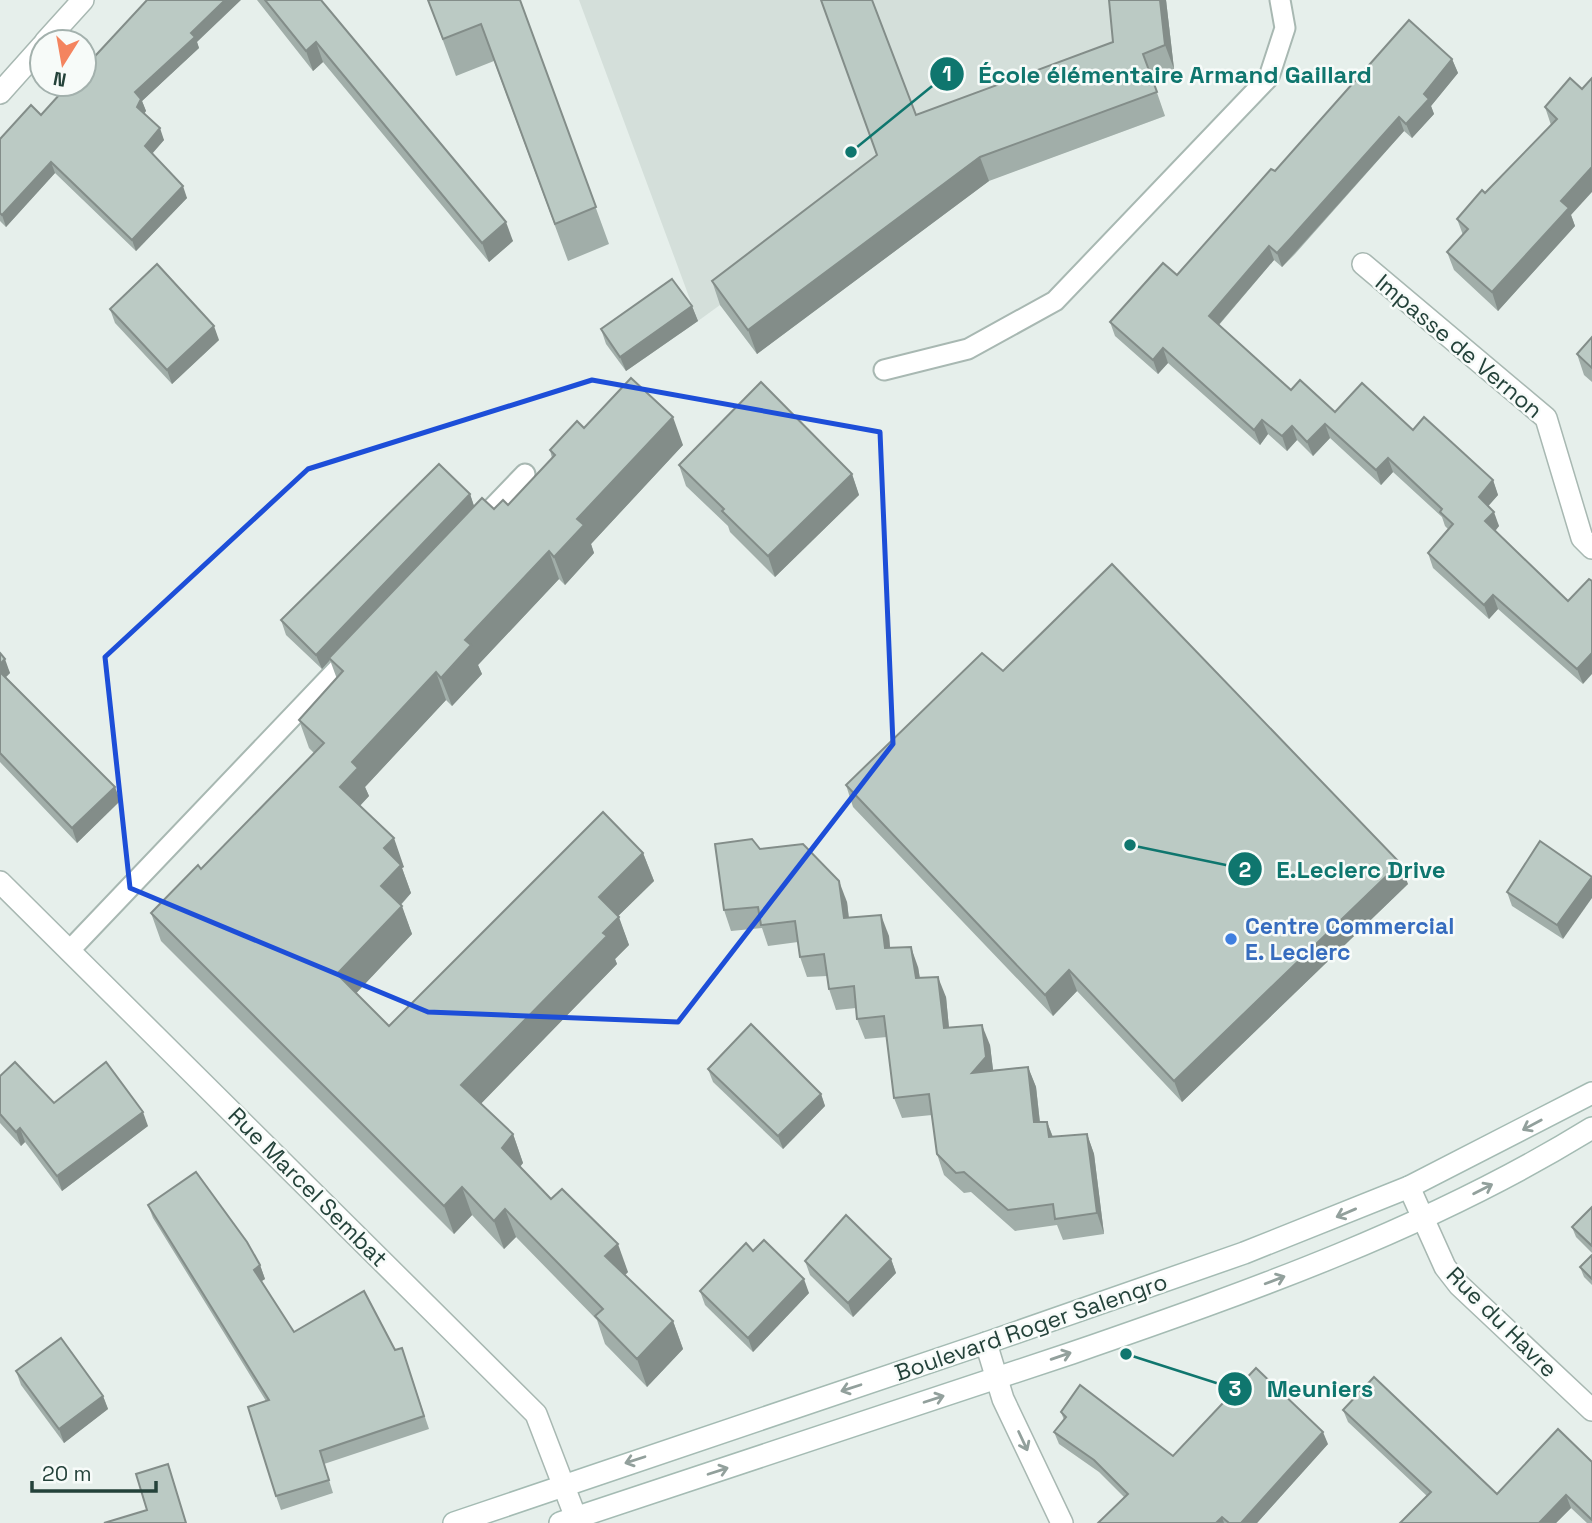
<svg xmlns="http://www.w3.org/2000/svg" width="1592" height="1523" font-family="'Space Grotesk',sans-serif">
  <rect width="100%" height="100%" fill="#e6efeb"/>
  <polygon fill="#d4dfda" points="579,0 1166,0 1174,69 1151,79 1165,116 968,188 757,354 720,305 698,321"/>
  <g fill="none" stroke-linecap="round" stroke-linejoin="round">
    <defs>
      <g id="lane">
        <polyline points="884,370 968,349 1055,301 1269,77 1285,28 1280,0"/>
        <polyline points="476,525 525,474"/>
        <polyline points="69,951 351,655"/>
      </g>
      <g id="street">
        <polyline points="45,42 83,0"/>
        <polyline points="0,93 42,46"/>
        <polyline points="1363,264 1546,418 1582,538 1592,548"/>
        <polyline points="0,882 536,1414 576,1518"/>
        <polyline points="1409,1187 1445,1267 1459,1285 1592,1410"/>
        <polyline points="986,1343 1003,1399 1062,1523"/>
      </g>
      <g id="secondary">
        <polyline points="454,1523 986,1343 1244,1253 1409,1187 1592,1093"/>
        <path d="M560 1523C731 1467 902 1411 1072 1353 1251 1291 1430 1228 1592 1128"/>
      </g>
    </defs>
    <use href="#lane" stroke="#a8b8b2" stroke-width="23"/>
    <use href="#street" stroke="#a8b8b2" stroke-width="24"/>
    <use href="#secondary" stroke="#a4bbb3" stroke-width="24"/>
    <use href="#lane" stroke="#fff" stroke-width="19"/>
    <use href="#street" stroke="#fff" stroke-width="21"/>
    <use href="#secondary" stroke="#fff" stroke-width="21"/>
  </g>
  <g fill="#a1aea9">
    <polygon points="257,0 321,0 513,241 489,262 323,62 313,71"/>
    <polygon points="428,0 520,0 609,244 568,261 494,61 456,76"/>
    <polygon points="1109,0 1166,0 1174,69 1152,78 1165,116 989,181 757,354 720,305 712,281 877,155 916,115 1113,42"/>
    <polygon points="197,42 199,48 142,101 146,111 144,113 164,140 152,154 187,198 136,251 55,173 6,227 0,221 0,139 41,115"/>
    <polygon points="1452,59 1458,73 1431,106 1434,114 1412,138 1404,131 1295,254 1282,267 1274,260 1219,325 1291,390 1335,412 1413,430 1493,480 1498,495 1488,506 1499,526 1495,531 1568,601 1583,684 1498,609 1489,619 1433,568 1428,553 1448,529 1445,526 1442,517 1393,472 1381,485 1330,438 1313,456 1297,440 1287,451 1268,434 1260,445 1168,363 1158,374 1115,336 1110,322 1177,275 1275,171"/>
    <polygon points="1582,89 1571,215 1575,226 1498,311 1454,270 1447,252 1463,235 1457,219 1485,193 1551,125 1545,107"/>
    <polygon points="692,306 698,321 626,371 606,344 601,329"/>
    <polygon points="110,309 219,340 172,384 115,323"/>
    <polygon points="1592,337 1592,382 1584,375 1577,354"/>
    <polygon points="584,428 683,445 591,544 594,553 565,585 559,579 478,665 482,674 452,706 446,700 365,787 369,796 360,806 404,867 402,868 411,893 401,905 412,934 356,993 389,1026 643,853 654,881 618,916 629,945 615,959 617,964 481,1103 513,1134 523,1163 520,1167 551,1199 628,1272 625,1275 673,1321 683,1349 647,1387 605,1344 597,1320 516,1237 504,1249 472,1215 454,1234 161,941 151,913 201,869 314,753 309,748 299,720 337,679 330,660 322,669 286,635 281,620 470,494 474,506 494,509 508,505 552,458 550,450"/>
    <polygon points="679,465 852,474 859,495 775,577 730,532 728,526 686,486"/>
    <polygon points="0,653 10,673 6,677 115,787 120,801 77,843 0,762"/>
    <polygon points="1003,671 1408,884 1182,1102 1077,991 1053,1016 853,807 846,785"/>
    <polygon points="1540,841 1563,939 1512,906 1507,892"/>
    <polygon points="760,849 847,902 849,918 889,936 890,948 918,967 920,978 946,997 949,1028 990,1045 993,1070 1028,1067 1036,1087 1040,1122 1047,1122 1053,1137 1087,1134 1094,1154 1104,1234 1063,1240 1057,1225 1015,1231 971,1192 964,1193 944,1175 937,1154 932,1115 902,1118 894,1098 887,1037 865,1039 857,1019 856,1008 836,1010 829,989 827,976 807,977 800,957 798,942 768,946 762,928 731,931 724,910"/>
    <polygon points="708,1069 821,1094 825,1106 783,1149 713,1082"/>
    <polygon points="0,1076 54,1103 148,1126 62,1191 25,1142 21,1146 0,1123"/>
    <polygon points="148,1205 260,1265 265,1279 261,1281 294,1332 395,1350 402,1348 429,1429 324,1464 333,1493 281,1510 276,1496 266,1401 153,1218"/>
    <polygon points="1592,1207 1592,1253 1576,1237 1572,1227"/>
    <polygon points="753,1251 809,1293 753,1352 705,1305 700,1291"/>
    <polygon points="1592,1255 1592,1285 1584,1277 1580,1267"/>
    <polygon points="891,1259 896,1273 853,1317 810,1275 805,1261"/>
    <polygon points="16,1371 103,1396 108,1409 64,1443 21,1385"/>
    <polygon points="1343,1410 1497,1494 1592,1462 1592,1523 1587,1523 1571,1508 1556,1523 1400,1523 1427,1496 1348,1422"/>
    <polygon points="1061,1412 1173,1456 1328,1444 1257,1523 1098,1523 1124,1497 1099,1472 1059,1444 1054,1432 1064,1420"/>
  </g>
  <g fill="#838d89">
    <polygon points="225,0 241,0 197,42 199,48 142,101 146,111 141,118 137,107 135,92 191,33"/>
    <polygon points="1160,0 1166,0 1174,69 1165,45"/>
    <polygon points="316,42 323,62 313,71 306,51"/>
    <polygon points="1452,59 1458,73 1431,106 1434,114 1412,138 1406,124 1424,94"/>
    <polygon points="1399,117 1404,131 1282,267 1277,253"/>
    <polygon points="160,128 164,140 149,157 145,146"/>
    <polygon points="980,157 989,181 757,354 748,330"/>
    <polygon points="51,162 55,173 6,227 2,215"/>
    <polygon points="1592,167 1592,192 1571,215 1575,226 1498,311 1492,292 1561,201"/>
    <polygon points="183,186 187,198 136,251 132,240"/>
    <polygon points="506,222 513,241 489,262 482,243"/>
    <polygon points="1269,246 1274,260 1214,330 1209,316"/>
    <polygon points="692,306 698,321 626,371 620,357"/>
    <polygon points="214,326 219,340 172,384 167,370"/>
    <polygon points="1163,348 1168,363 1158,374 1153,360"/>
    <polygon points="673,417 683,445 591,544 594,553 565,585 554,557 577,519"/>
    <polygon points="1262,420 1268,434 1260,445 1254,430"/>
    <polygon points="1325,424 1330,438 1313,456 1307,442"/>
    <polygon points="1292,426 1297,440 1287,451 1282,436"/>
    <polygon points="1388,458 1393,472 1381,485 1376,470"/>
    <polygon points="852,474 859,495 775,577 768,556"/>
    <polygon points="1493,480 1498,495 1484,511 1479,497"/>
    <polygon points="470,494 475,509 329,658 330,660 322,669 316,655"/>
    <polygon points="1494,512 1499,526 1491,536 1485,521"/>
    <polygon points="549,551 559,579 478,665 482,674 452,706 441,678 465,640"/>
    <polygon points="1493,595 1498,609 1489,619 1484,605"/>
    <polygon points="1592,653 1592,674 1583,684 1577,669"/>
    <polygon points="5,659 10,673 1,682 0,679 0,664"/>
    <polygon points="436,672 446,700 365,787 369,796 350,816 340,787 352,762"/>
    <polygon points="115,787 120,801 77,843 72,828"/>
    <polygon points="394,838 404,867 402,868 411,893 392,914 381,886 384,848"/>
    <polygon points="643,853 654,881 609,925 599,897"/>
    <polygon points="1400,863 1408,884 1182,1102 1174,1081"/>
    <polygon points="1592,877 1592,898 1563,939 1557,925"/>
    <polygon points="839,881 847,902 851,939 844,918"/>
    <polygon points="402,906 412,934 348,1002 337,974"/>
    <polygon points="881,915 889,936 892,969 885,948"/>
    <polygon points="619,917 629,945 615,959 617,964 472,1113 461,1085"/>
    <polygon points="911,947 918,967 923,999 916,978"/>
    <polygon points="1069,970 1077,991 1053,1016 1045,995"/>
    <polygon points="938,977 946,997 951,1049 944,1028"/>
    <polygon points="982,1025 990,1045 994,1078 972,1073"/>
    <polygon points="1028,1067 1036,1087 1042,1143 1034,1122"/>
    <polygon points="821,1094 825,1106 783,1149 778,1136"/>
    <polygon points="143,1112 148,1126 62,1191 57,1176"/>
    <polygon points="1047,1122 1055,1143 1049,1137"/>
    <polygon points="20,1128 25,1142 21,1146 16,1132"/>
    <polygon points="513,1134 523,1163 512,1176 502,1148"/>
    <polygon points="1087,1134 1094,1154 1104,1234 1097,1213"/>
    <polygon points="462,1187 472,1215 454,1234 444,1206"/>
    <polygon points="505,1209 516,1237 504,1249 494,1221"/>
    <polygon points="618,1244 628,1272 615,1285 605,1256"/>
    <polygon points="891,1259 896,1273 853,1317 848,1303"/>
    <polygon points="260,1265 265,1279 259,1283 254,1270"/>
    <polygon points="804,1279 809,1293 753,1352 748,1338"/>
    <polygon points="673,1321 683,1349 647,1387 637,1359"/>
    <polygon points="103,1396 108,1409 64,1443 59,1429"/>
    <polygon points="1323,1432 1328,1444 1257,1523 1241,1523"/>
    <polygon points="1566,1495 1571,1508 1556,1523 1539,1523"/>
    <polygon points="1222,1517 1224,1523 1216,1523"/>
  </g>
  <g fill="#bbcac4" stroke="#838d89" stroke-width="2">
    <polygon points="147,0 225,0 191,33 195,37 135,92 141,99 137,107 160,128 145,146 183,186 132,240 51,162 2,215 0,213 0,139 31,105 41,115 69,84 84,84 84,68"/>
    <polygon points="265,0 321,0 506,222 482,243 316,42 306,51"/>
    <polygon points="428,0 520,0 596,207 555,224 481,24 443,39"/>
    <polygon points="821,0 872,0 916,115 1113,42 1109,0 1160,0 1165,45 1143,54 1157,92 980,157 748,330 712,281 877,155"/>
    <polygon points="1409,20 1452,59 1424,94 1429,99 1406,124 1399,117 1290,239 1277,253 1269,246 1209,316 1291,390 1300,380 1335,412 1362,383 1413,430 1424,417 1493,480 1479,497 1494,512 1485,521 1568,601 1589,579 1592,581 1592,653 1577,669 1493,595 1484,605 1428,553 1453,524 1440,512 1442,509 1388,458 1376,470 1325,424 1307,442 1292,426 1282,436 1262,420 1254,430 1163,348 1153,360 1110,322 1163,263 1177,275 1271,169 1275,171"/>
    <polygon points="1570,78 1582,89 1592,78 1592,167 1561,201 1569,208 1492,292 1447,252 1468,229 1457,219 1482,190 1485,193 1557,119 1545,107"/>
    <polygon points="157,264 214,326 167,370 110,309"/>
    <polygon points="672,279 692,306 620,357 601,329"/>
    <polygon points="1592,337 1592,368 1577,354"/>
    <polygon points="631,378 673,417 577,519 584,525 554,557 549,551 465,640 471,645 441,678 436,672 352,762 358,768 340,787 394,838 384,848 401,865 381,886 402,906 337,974 389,1026 603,812 643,853 599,897 619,917 603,933 607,936 461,1085 513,1134 502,1148 551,1199 562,1189 618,1244 605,1256 673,1321 637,1359 595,1316 603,1309 505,1209 494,1221 462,1187 444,1206 151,913 198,865 201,869 324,743 299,720 343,671 329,658 482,498 494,509 503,500 508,505 555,455 550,450 577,421 584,428"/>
    <polygon points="761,382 852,474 768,556 722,511 724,509 679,465"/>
    <polygon points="439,464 470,494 316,655 281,620"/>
    <polygon points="1112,564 1400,863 1174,1081 1069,970 1045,995 846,785 982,653 1003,671"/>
    <polygon points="0,653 5,659 0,664"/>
    <polygon points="0,672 115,787 72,828 0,753"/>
    <polygon points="752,839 760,849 803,844 839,881 844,918 881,915 885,948 911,947 916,978 938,977 944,1028 982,1025 986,1057 972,1073 1028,1067 1034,1122 1047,1122 1049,1137 1087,1134 1097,1213 1055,1219 1053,1204 1008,1210 964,1172 956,1173 937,1154 929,1094 894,1098 884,1016 857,1019 854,986 829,989 824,954 800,957 795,921 761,925 758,907 724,910 715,844"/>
    <polygon points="1540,841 1592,877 1557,925 1507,892"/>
    <polygon points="751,1024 821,1094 778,1136 708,1069"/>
    <polygon points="15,1062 54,1103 106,1062 143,1112 57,1176 20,1128 16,1132 0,1114 0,1076"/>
    <polygon points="196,1172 247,1242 260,1265 254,1270 294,1332 364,1291 395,1350 402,1348 424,1416 320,1451 329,1480 276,1496 248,1407 269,1400 148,1205"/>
    <polygon points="1592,1207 1592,1246 1572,1227"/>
    <polygon points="846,1215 891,1259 848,1303 805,1261"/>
    <polygon points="764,1240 804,1279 748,1338 700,1291 746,1243 753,1251"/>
    <polygon points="1592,1255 1592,1279 1580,1267"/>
    <polygon points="61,1338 103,1396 59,1429 16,1371"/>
    <polygon points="1256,1368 1323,1432 1241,1523 1229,1523 1222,1517 1216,1523 1098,1523 1128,1494 1094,1460 1054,1432 1066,1417 1061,1412 1080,1385 1173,1456"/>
    <polygon points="1374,1377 1497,1494 1558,1429 1592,1462 1592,1520 1566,1495 1539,1523 1400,1523 1431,1492 1343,1410"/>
    <polygon points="168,1464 186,1523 104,1523 147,1510 136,1474"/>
  </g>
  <defs><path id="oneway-shaft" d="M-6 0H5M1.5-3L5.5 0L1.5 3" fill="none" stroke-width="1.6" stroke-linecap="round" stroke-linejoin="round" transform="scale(1.75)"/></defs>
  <g stroke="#92a09c">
    <use href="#oneway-shaft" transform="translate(1532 1125) rotate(152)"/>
    <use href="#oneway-shaft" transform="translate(1483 1189) rotate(-27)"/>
    <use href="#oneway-shaft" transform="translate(1346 1213) rotate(157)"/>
    <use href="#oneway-shaft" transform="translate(1275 1280) rotate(-21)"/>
    <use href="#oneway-shaft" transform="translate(1061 1356) rotate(-19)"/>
    <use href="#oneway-shaft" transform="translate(851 1388) rotate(162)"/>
    <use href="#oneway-shaft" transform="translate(934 1399) rotate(-18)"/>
    <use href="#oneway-shaft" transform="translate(1023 1441) rotate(65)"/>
    <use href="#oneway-shaft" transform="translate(635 1460) rotate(162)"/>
    <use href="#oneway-shaft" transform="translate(718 1471) rotate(-18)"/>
  </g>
  <path fill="none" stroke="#1d4ed8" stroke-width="5" stroke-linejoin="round" d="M592 380 880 432 893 744 678 1022 428 1012 130 888 105 657 308 469Z"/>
  <circle fill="#3f7fe0" stroke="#f7fbf9" stroke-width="2.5" cx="1231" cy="939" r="7"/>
  <g text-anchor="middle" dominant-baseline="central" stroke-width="5" stroke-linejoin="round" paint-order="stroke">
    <g font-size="23" fill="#24423a" stroke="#f7fbf9">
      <text transform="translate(1459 346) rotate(40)">Impasse de Vernon</text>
      <text transform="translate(308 1187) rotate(45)">Rue Marcel Sembat</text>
      <text transform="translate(1502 1322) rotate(45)">Rue du Havre</text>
      <text transform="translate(1031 1327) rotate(-19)">Boulevard Roger Salengro</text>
    </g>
    <g font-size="23" font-weight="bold" fill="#366cbe" stroke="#f7fbf9" text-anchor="start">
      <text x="1245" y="926">Centre Commercial<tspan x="1245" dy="26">E. Leclerc</tspan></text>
    </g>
  </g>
  <path fill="none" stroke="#0f766e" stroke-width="2.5" d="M851 152L947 74M1130 845L1245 869M1126 1354L1235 1389"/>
  <g fill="#0f766e" stroke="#f7fbf9" stroke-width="2.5">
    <circle cx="851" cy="152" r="7"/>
    <circle cx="1130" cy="845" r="7"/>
    <circle cx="1126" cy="1354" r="7"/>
    <circle cx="947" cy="74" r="18"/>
    <circle cx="1245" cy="869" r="18"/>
    <circle cx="1235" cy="1389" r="18"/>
  </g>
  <g font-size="21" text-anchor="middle" font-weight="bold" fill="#fff">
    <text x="947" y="81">1</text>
    <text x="1245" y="877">2</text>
    <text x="1235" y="1396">3</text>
  </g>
  <g font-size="24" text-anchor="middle" font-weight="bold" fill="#0f766e" stroke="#f7fbf9" stroke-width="5" stroke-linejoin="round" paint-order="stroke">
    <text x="1175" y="83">École élémentaire Armand Gaillard</text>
    <text x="1361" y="878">E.Leclerc Drive</text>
    <text x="1320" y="1397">Meuniers</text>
  </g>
  <g transform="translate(63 63) rotate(191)"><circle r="33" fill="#f7fbf9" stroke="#a3b1ad" stroke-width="2"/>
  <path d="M0-5L12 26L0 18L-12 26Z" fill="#f4845f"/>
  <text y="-10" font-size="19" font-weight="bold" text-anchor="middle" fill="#24423a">N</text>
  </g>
  <path d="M32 1481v10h124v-10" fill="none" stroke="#24423a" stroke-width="3.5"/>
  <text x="42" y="1481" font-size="21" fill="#24423a" stroke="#f7fbf9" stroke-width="5" paint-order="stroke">20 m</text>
</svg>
